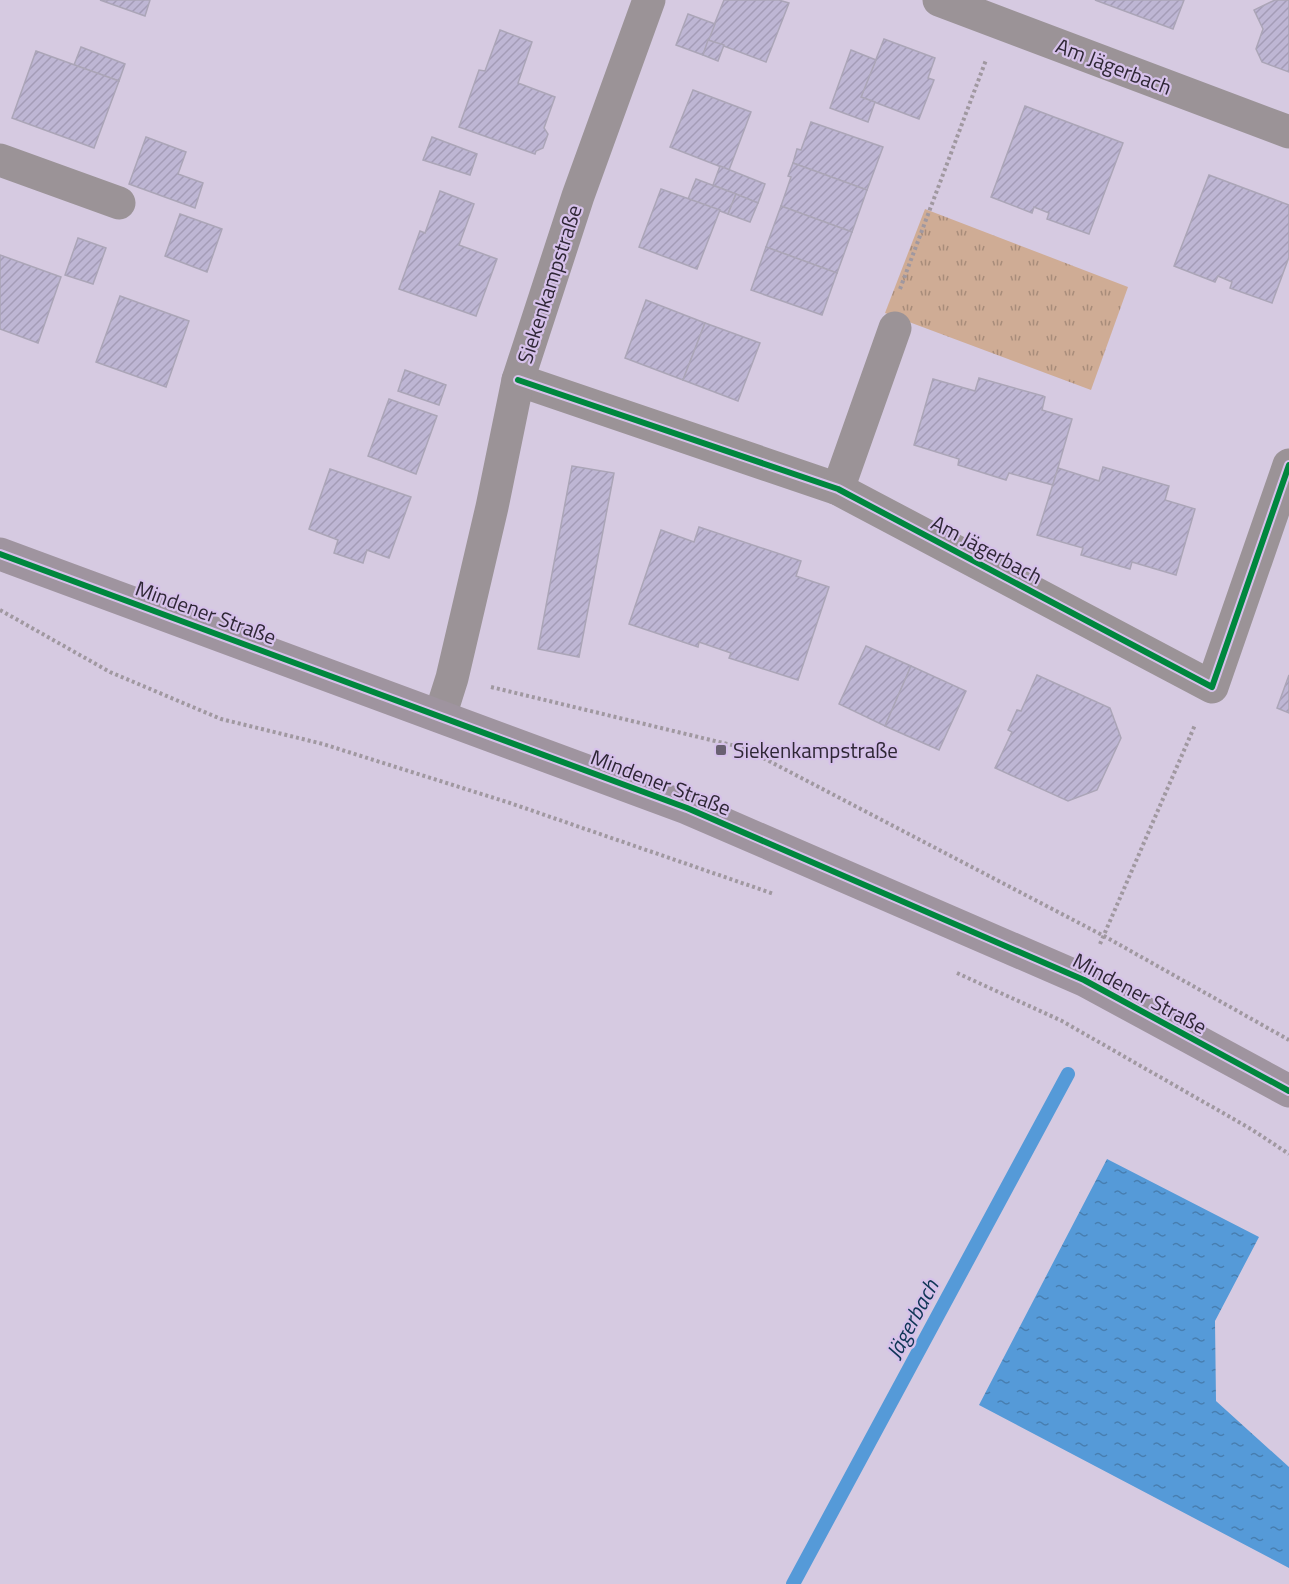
<svg xmlns="http://www.w3.org/2000/svg" width="1289" height="1584" font-family="'Titillium Web',sans-serif">
  <defs>
    <pattern id="park-tufts" width="24" height="20" patternUnits="userSpaceOnUse" patternTransform="scale(1.5)"><rect width="24" height="20" fill="#cfac95"/><path d="M3 7l-1-3M5 7V3M7 7l1-3M15 17l-1-3M17 17v-4M19 17l1-3" fill="none" stroke="#a88c7a"/></pattern>
    <pattern id="water-ripples" width="26" height="14" patternUnits="userSpaceOnUse" patternTransform="scale(1.5)"><rect width="26" height="14" fill="#559ad8"/><path d="M2 4q2-2 4 0t4 0M15 11q2-2 4 0t4 0" fill="none" stroke="#477eb0"/></pattern>
    <pattern id="building-hatch" width="6" height="6" patternUnits="userSpaceOnUse" patternTransform="scale(1.5)"><rect width="6" height="6" fill="#beb6d4"/><path d="M-1 1l2-2M0 6l6-6M5 7l2-2" fill="none" stroke="#a49cb7"/></pattern>
  </defs>
  <rect width="100%" height="100%" fill="#d6cae1"/>
  <polygon fill="url(#park-tufts)" points="925,209 1128,287 1091,390 885,313"/>
  <polygon fill="url(#water-ripples)" points="1107,1159 1259,1237 1215,1321 1216,1401 1289,1467 1289,1568 979,1405"/>
  <g fill="none" stroke-linecap="round" stroke-linejoin="round">
    <polyline stroke="#559ad8" stroke-width="14" points="793,1584 1068,1074"/>
  </g>
  <g fill="url(#building-hatch)" stroke="#aba5b7" stroke-width="1.5">
    <polygon points="100,0 150,0 145,16"/>
    <polygon points="724,0 779,0 789,3 766,62 708,40"/>
    <polygon points="1095,0 1184,0 1173,29"/>
    <polygon points="1275,0 1289,0 1289,72 1262,62 1256,49 1263,29 1254,10"/>
    <polygon points="688,14 715,24 703,55 676,45"/>
    <polygon points="500,30 532,42 518,83 555,97 544,128 548,134 543,148 536,151 535,154 459,127 479,70 485,71"/>
    <polygon points="884,39 935,58 928,78 934,80 919,119 861,97"/>
    <polygon points="708,40 724,45 718,61 703,55"/>
    <polygon points="81,47 125,64 119,81 74,65"/>
    <polygon points="851,50 876,60 861,97 875,102 868,122 830,108"/>
    <polygon points="36,51 119,81 94,148 12,118"/>
    <polygon points="693,90 751,112 729,170 670,147"/>
    <polygon points="1025,106 1123,143 1089,234 1047,219 1049,213 1034,207 1032,213 991,197"/>
    <polygon points="811,122 883,147 867,190 793,163 797,149 801,150"/>
    <polygon points="146,137 186,152 178,174 203,183 195,208 129,184"/>
    <polygon points="432,137 477,154 470,175 423,160"/>
    <polygon points="793,163 867,190 852,232 781,206 791,177 788,176"/>
    <polygon points="720,166 765,184 758,203 713,185"/>
    <polygon points="1209,175 1289,205 1289,257 1272,303 1230,288 1232,282 1218,276 1215,282 1174,266"/>
    <polygon points="696,179 736,194 728,214 688,199"/>
    <polygon points="661,189 720,210 697,269 639,247"/>
    <polygon points="440,191 474,204 459,245 497,259 476,316 399,289 420,231 425,233"/>
    <polygon points="736,194 758,203 750,222 728,214"/>
    <polygon points="781,206 852,232 837,273 766,247"/>
    <polygon points="180,214 222,229 207,272 165,256"/>
    <polygon points="78,238 106,248 93,284 65,275"/>
    <polygon points="766,247 837,273 822,315 751,290"/>
    <polygon points="0,255 61,277 38,343 0,329"/>
    <polygon points="120,296 189,321 166,387 96,362"/>
    <polygon points="646,300 705,323 683,380 625,358"/>
    <polygon points="705,323 760,343 738,401 683,380"/>
    <polygon points="405,370 446,385 439,405 398,391"/>
    <polygon points="979,378 1043,396 1045,397 1042,410 1072,419 1053,485 1009,473 1006,480 958,465 959,459 914,445 933,379 975,391"/>
    <polygon points="389,399 437,416 416,474 368,456"/>
    <polygon points="572,466 614,473 579,657 538,649"/>
    <polygon points="1103,467 1169,486 1165,500 1195,509 1176,575 1132,562 1130,569 1081,555 1083,548 1037,535 1058,468 1099,481"/>
    <polygon points="330,469 411,497 389,558 367,550 363,563 334,553 338,540 309,529"/>
    <polygon points="699,527 801,561 796,576 829,587 798,680 729,658 731,653 699,642 698,647 629,624 661,530 694,542"/>
    <polygon points="866,646 911,666 885,726 839,704"/>
    <polygon points="911,666 966,691 939,750 885,726"/>
    <polygon points="1037,675 1110,708 1121,738 1097,790 1068,801 995,768 1012,732 1008,730 1017,710 1021,711"/>
    <polygon points="1289,675 1289,713 1277,708"/>
  </g>
  <g fill="none" stroke-linecap="round" stroke-linejoin="round">
    <g stroke="#a098a0" stroke-width="4" stroke-dasharray="3 3" stroke-linecap="butt">
      <polyline points="900,289 986,60"/>
      <polyline points="0,610 110,672 221,719 323,744 510,803 774,894"/>
      <polyline points="491,687 744,748 1104,936 1289,1040"/>
      <polyline points="1100,944 1195,725"/>
      <polyline points="957,973 1062,1021 1251,1129 1289,1154"/>
    </g>
    <g stroke="#9b9397" stroke-width="33">
      <polyline points="939,0 1289,132"/>
      <polyline points="0,160 119,203"/>
      <polyline points="518,380 838,489 1212,687 1289,465"/>
      <polyline points="838,489 895,328"/>
      <polyline points="440,716 452,678 492,507 518,380 578,196 649,0"/>
    </g>
    <polyline stroke="#9f949f" stroke-width="33" points="0,554 687,808 1084,980 1289,1091"/>
    <defs>
      <g id="cycleway">
        <polyline points="518,380 838,489 1212,687 1289,465"/>
        <polyline points="0,554 687,808 1084,980 1289,1091"/>
      </g>
    </defs>
    <use href="#cycleway" stroke="#d6c1ea" stroke-width="10"/>
    <use href="#cycleway" stroke="#00873e" stroke-width="6"/>
  </g>
  <rect fill="#696072" stroke="#d6c1ea" stroke-width="2" x="715" y="744" width="12" height="12" rx="3"/>
  <g text-anchor="middle" dominant-baseline="central" stroke-width="4.5" stroke-linejoin="round" paint-order="stroke">
    <g font-size="21" fill="#2f2736" stroke="#d6c1ea">
      <text transform="translate(1114 66) rotate(21)">Am Jägerbach</text>
      <text transform="translate(549 284) rotate(-72)">Siekenkampstraße</text>
      <text transform="translate(987 549) rotate(28)">Am Jägerbach</text>
      <text transform="translate(206 612) rotate(20)">Mindener Straße</text>
      <text transform="translate(661 782) rotate(21)">Mindener Straße</text>
      <text transform="translate(1140 993) rotate(28)">Mindener Straße</text>
    </g>
    <g font-size="21" fill="#2f2736" stroke="#d6c1ea" text-anchor="start">
      <text x="733" y="750">Siekenkampstraße</text>
    </g>
    <g font-size="22" font-style="italic" fill="#0e3555" stroke="#d6c1ea">
      <text transform="translate(912 1319) rotate(-62)">Jägerbach</text>
    </g>
  </g>
</svg>
